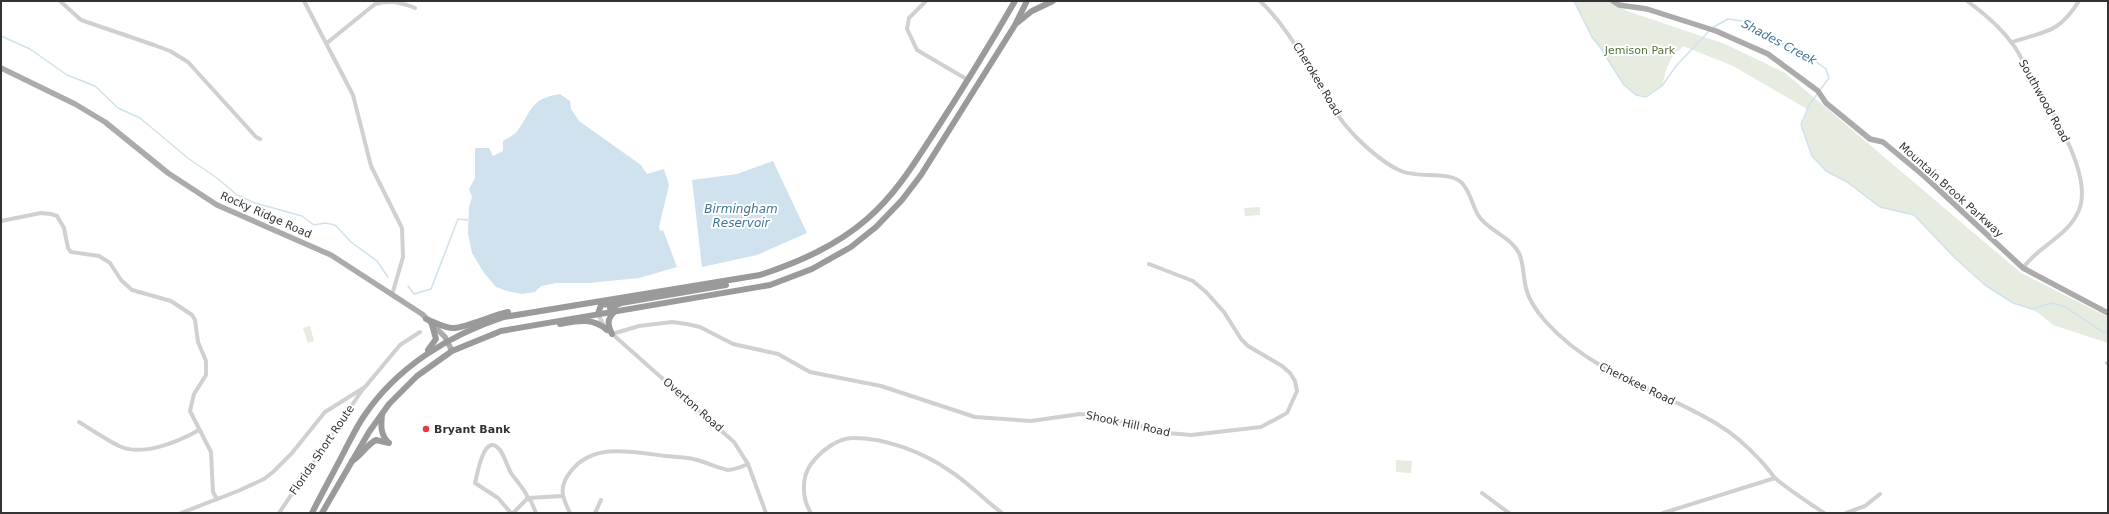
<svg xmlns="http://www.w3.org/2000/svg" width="2109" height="514" font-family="'DejaVu Sans',sans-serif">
  <rect width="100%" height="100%" fill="#fff"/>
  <g fill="#e6ecdf">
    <polygon points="1574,1 1610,1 1627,11 1725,44 1785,73 2021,273 2108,317 2108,343 2053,325 2037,312 2013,302 1985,285 1956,259 1914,215 1880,207 1847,182 1826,171 1812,156 1801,125 1807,109 1733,66 1683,46 1679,51 1675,52 1667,67 1662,86 1646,96 1636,95 1624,85 1600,47 1592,37"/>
    <polygon points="1260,207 1260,215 1245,216 1244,208"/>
    <polygon points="310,326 314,341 308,343 303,328"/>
    <polygon points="1396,460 1412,461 1411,473 1396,472"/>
  </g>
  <g fill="#cfe2ee">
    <path d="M560 94 570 101 571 109 579 121 641 165 647 174 664 169 669 185 659 227 660 231 663 230 677 267 639 278 589 283H556L541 286 535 292 522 294 507 291 496 287 484 273 472 253 468 233 469 207 472 197 469 189 475 178V148H489L493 156 503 151V141C508 138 515 135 518 130 533 109 530 99 560 94Z"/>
    <polygon points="773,161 807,233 757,255 702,267 692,180 737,174"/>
  </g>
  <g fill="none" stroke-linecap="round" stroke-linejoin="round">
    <g stroke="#cfe2ee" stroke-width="1.5">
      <polyline points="1574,1 1592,37 1600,47 1624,85 1636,95 1646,97 1662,86 1676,66 1709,31"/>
      <polyline points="1712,28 1728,19 1742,21 1815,61 1826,69 1829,78 1820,90"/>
      <polyline points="1,36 30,49 67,75 95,86 118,108 140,118 189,159 217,178 237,195 255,203 302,216 314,225 325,223 335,225 351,242 377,261 388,277"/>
      <polyline points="1818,93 1809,105 1801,125 1812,156 1826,171 1847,182 1880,207 1914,215 1956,259 1985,285 2013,303 2032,309 2051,303 2064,306 2103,332 2108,333"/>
      <polyline points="408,286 414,294 431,289 458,219 468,220"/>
    </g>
    <g stroke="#d0d0d0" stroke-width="4">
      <polyline points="60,1 81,20 154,45 170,51 188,62 256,137 260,139"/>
      <polyline points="304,1 353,95 371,166 402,228 403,257 392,295"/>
      <polyline points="926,1 909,18 907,29 917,50 968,80"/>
      <path d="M1260 1C1303 41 1316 96 1356 137 1368 149 1385 164 1401 171 1419 179 1449 170 1462 183 1471 193 1472 205 1478 215 1488 231 1510 236 1519 253 1524 264 1523 277 1526 288 1529 301 1538 313 1546 322 1595 376 1658 388 1717 424 1732 433 1748 447 1760 460 1765 465 1770 472 1775 478 1790 491 1808 502 1824 513"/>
      <path d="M1967 1C1982 12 2000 27 2011 42 2019 51 2024 64 2029 74 2048 104 2094 174 2079 210 2068 237 2039 245 2023 268"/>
      <path d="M2012 42C2046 31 2059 33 2079 1"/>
      <path d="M327 43 375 4C389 0 401 2 415 8"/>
      <polyline points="1,221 41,213 51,214 57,216 64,228 68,248 71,252 99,256 110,263 121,280 132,290 171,301 192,315 195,320 198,342 206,361 206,375 194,394 190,411 211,452 213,492 217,499"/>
      <polyline points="598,314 604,326"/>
      <polyline points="610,332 734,442 748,464 766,513"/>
      <polyline points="612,334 639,326 672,322 687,324 700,327 733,344 778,354 810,372 881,386 975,417 1031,421 1080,414 1100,416 1168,433 1191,435 1261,427 1287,413 1297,391 1295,381 1290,373 1282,366 1248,346 1241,339 1224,312 1206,292 1193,281 1149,264"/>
      <polyline points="2107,363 2108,363"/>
      <path d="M79 422C92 430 105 439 119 446 142 457 178 442 199 430"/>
      <polyline points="1482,493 1509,513"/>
      <polyline points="181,513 238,491 264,479 273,472 292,453 325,412 365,387 400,345 420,332"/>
      <polyline points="279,513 363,389"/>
      <path d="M511 513 498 498 475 483C477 476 484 430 500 450 505 457 507 466 511 473 517 482 524 488 528 498L531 501 536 513"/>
      <polyline points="513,513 528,498 562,496"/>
      <path d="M570 513C562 497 558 487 571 471 594 442 633 452 665 456 674 457 684 457 693 459 704 461 716 468 728 470 735 470 741 467 748 464"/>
      <polyline points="595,513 601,500"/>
      <path d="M811 513C802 499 801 478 811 464 820 452 837 438 853 438 886 438 923 452 950 471 969 483 984 500 1002 513"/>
      <polyline points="1663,513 1775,478"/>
      <polyline points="1846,513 1865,506 1880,494"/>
    </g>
    <g stroke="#ababab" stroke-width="5.5">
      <polyline points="1613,1 1619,5 1647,9 1716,31 1768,54 1818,91 1826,103 1870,139 1883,142 1924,176 2023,268 2108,313"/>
      <polyline points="1,68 75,104 105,122 168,173 217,205 331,255 422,314 445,337 452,351"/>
    </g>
    <g stroke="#9a9a9a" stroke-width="6">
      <polyline points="1017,23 1032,11 1053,1"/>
      <polyline points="615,311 610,308 621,303 726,285"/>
      <polyline points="598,314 601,305 616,303"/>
      <path d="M426 319C435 322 444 328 453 328 463 329 493 315 508 312"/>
      <path d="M560 324C577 321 592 317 607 330"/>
      <path d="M612 334C607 324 607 319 615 311"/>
      <polyline points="428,350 436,339 432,325"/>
      <path d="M382 414C381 425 380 434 388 442"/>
      <path d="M352 461C362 455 366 445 376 440L389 443"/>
      <path d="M312 513C323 491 335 470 346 448 352 437 357 426 364 416 397 367 449 335 504 317L760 275C799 262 836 246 867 219 895 195 914 164 934 133 962 90 989 46 1015 1"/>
      <polyline points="322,513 369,432 389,404 417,376 452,351 501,331 770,285 812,269 851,247 876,227 902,200 921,175 1015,25 1027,1"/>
    </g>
  </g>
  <circle fill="#e63946" stroke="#fff" stroke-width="1.5" cx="426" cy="429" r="4"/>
  <g text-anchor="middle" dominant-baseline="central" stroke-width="4" stroke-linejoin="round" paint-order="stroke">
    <g font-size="11" fill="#56703f" stroke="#fff">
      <text x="1640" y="50">Jemison Park</text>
    </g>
    <g font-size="11" fill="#333" stroke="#fff">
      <text transform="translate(1317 79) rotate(59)">Cherokee Road</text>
      <text transform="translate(2044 101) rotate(61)">Southwood Road</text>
      <text transform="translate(1951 190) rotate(42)">Mountain Brook Parkway</text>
      <text transform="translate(266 215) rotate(24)">Rocky Ridge Road</text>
      <text transform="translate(1637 384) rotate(26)">Cherokee Road</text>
      <text transform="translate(693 405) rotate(41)">Overton Road</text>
      <text transform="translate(1128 424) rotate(12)">Shook Hill Road</text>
      <text transform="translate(322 450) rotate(-56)">Florida Short Route</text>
    </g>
    <g font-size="11" font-weight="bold" fill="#333" stroke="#fff" text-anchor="start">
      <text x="434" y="429">Bryant Bank</text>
    </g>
    <g font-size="12" font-style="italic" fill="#3f7597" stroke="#fff">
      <text transform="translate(1779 42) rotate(28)">Shades Creek</text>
      <text x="741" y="209">Birmingham<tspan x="741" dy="14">Reservoir</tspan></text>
    </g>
  </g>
  <rect width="2109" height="514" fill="none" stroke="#333333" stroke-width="4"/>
</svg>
